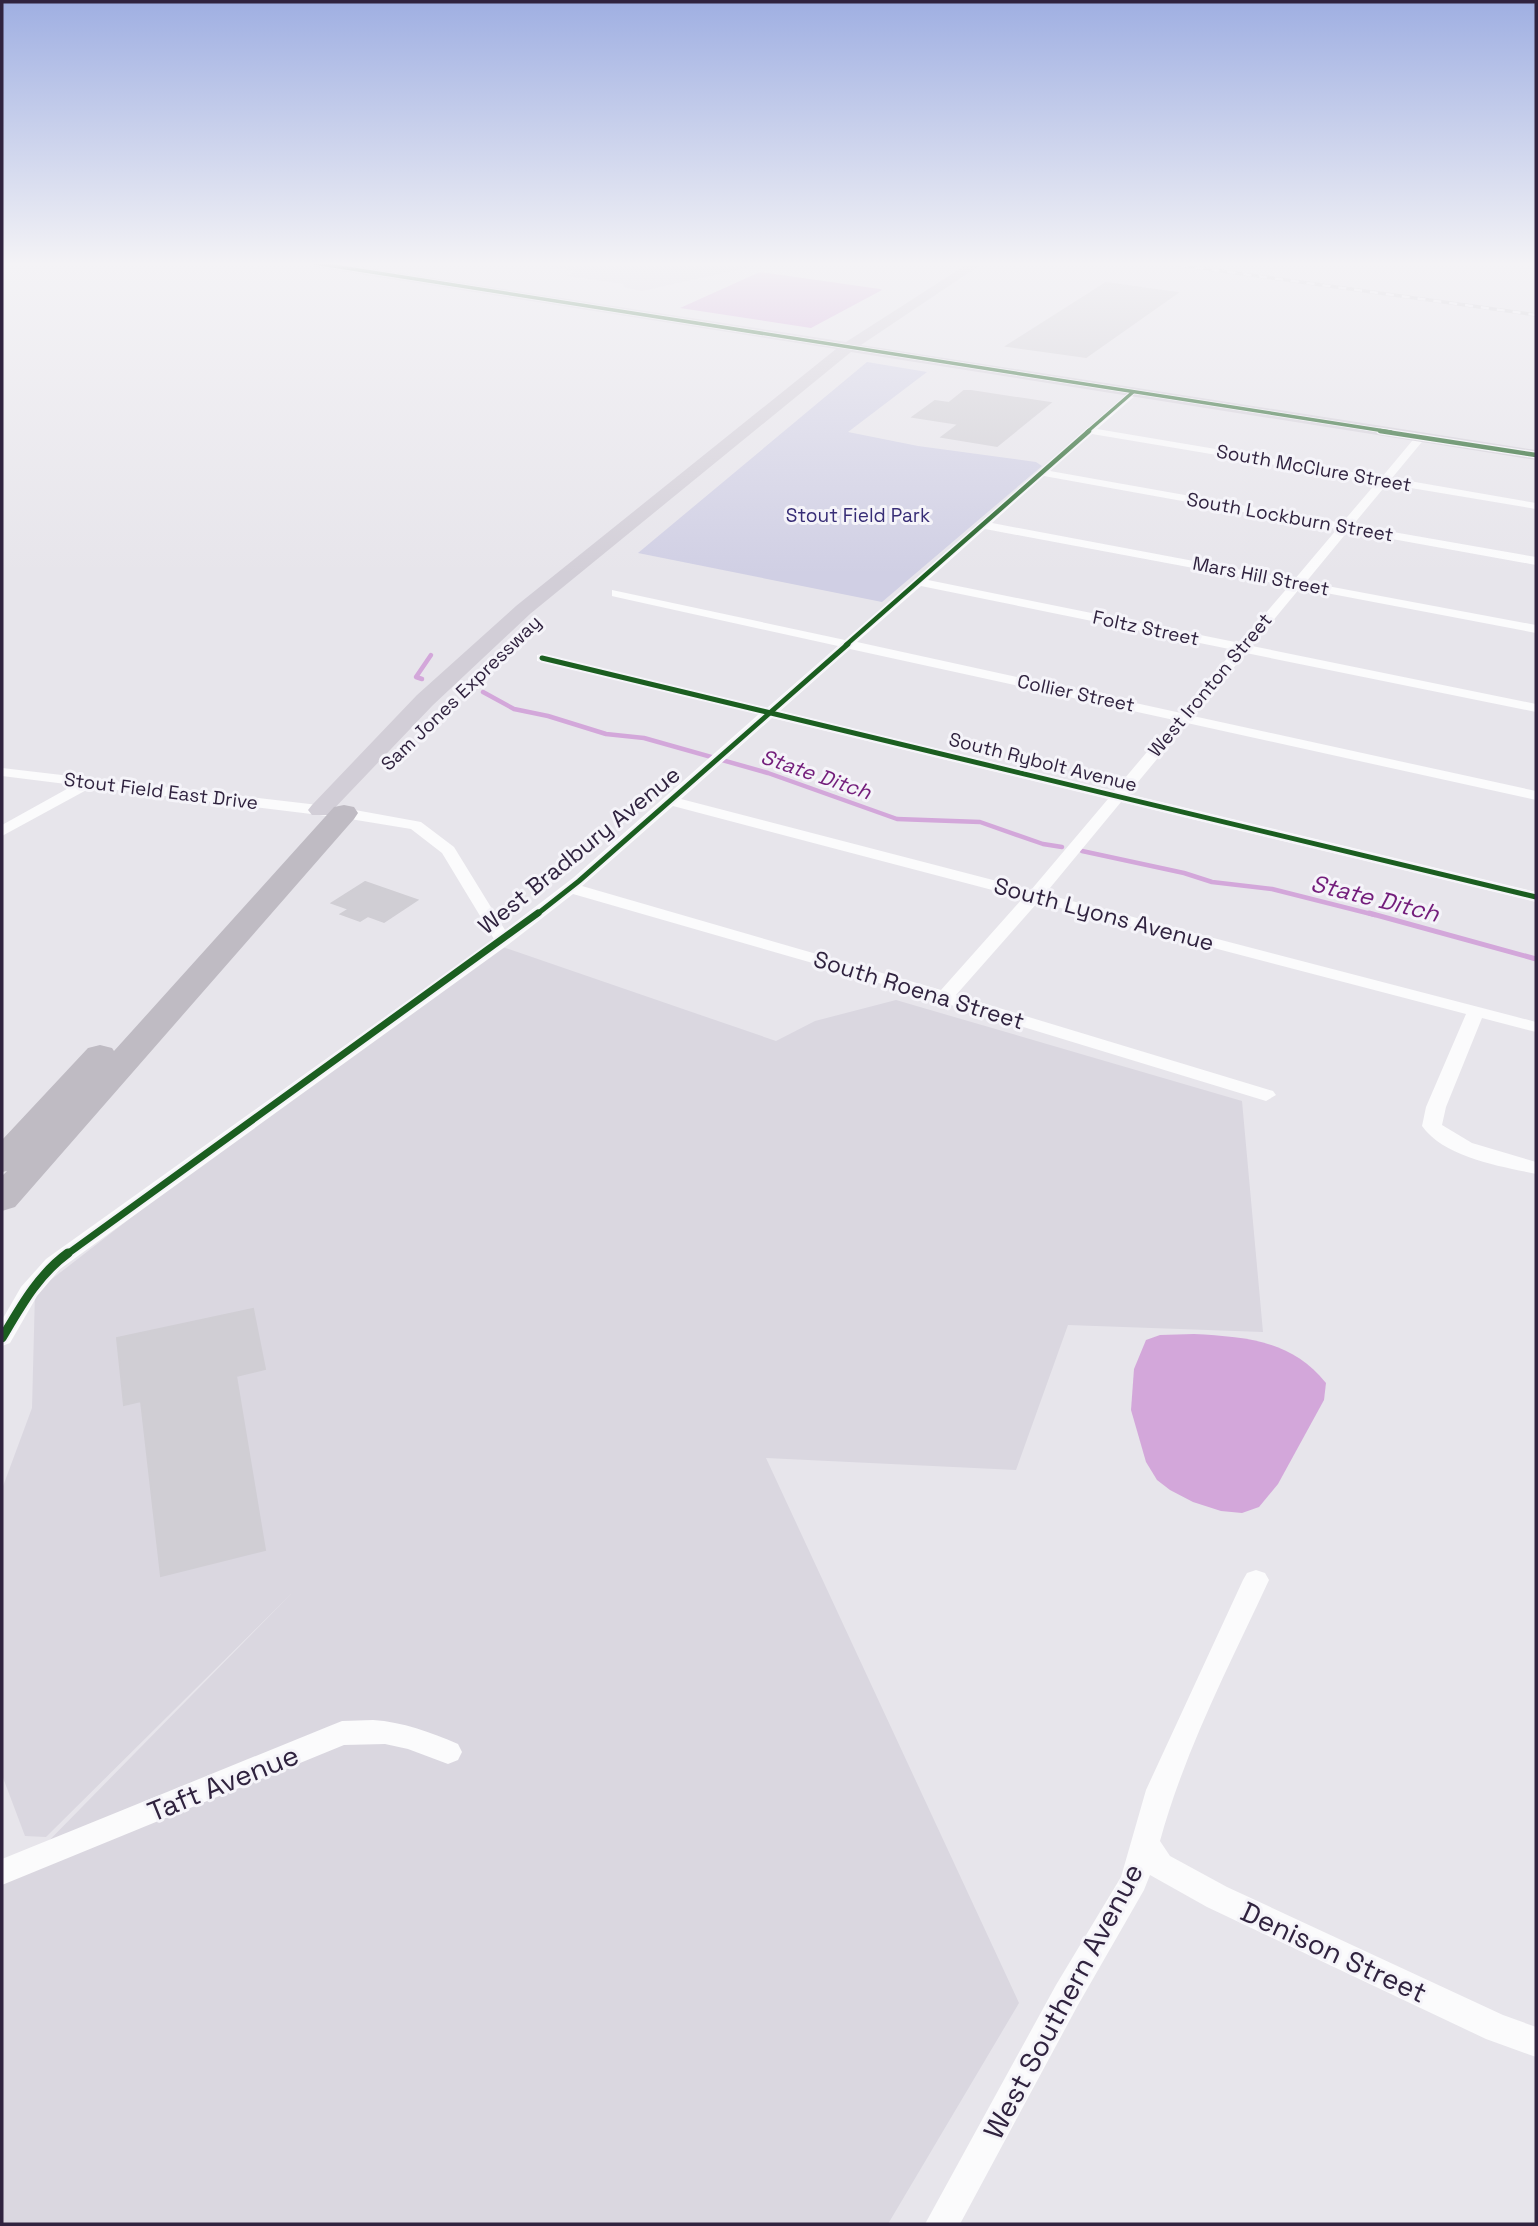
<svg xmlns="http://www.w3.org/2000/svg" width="1538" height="2226" font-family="'Space Grotesk',sans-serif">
  <rect width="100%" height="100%" fill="#e7e5eb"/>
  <g fill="#dad7e0">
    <polygon points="527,263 768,263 642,291 623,287 624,284 567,276 575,271"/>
    <polygon points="503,947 776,1041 815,1021 896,1000 1242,1101 1263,1332 1068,1325 1016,1470 766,1458 1019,2003 888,2224 2,2224 2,1878 29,1861 292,1593 46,1837 25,1836 2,1775 2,1489 32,1408 35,1292 260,1118"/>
  </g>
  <polygon fill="#d0cfe4" points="867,362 927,372 848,432 918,446 1036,462 1042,466 882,602 638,553"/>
  <g fill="#d3a7da">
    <polygon points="760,272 880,289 882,290 811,328 680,308"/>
    <path d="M1194 1334C1246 1337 1291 1340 1326 1383L1324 1400 1278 1484 1259 1507 1242 1513 1221 1511 1193 1502 1170 1490 1157 1480 1146 1462 1131 1410 1134 1369 1146 1340 1160 1335Z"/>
  </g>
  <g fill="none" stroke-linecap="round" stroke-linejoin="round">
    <g stroke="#d3a7da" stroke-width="4.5">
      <polyline points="422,679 416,677 431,655"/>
      <polyline points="483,692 514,709 548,716 606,734 644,738 768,773 897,819 980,822 1043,844 1062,847"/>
      <polyline points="1082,851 1184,873 1212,882 1272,889 1375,915"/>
    </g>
    <polyline stroke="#d3a7da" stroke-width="5" points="1369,913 1536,959"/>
  </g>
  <g fill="#d0ced4" stroke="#d0ced4" stroke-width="2">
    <polygon points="1106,283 1177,293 1086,357 1007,346"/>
    <polygon points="964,391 971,391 1050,403 997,446 942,437 959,424 913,417 935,401 949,403"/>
    <polygon points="365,882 417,900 384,922 368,916 360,921 341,914 349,909 332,903"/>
    <polygon points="253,1309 265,1369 236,1376 265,1550 161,1576 141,1401 124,1405 117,1338"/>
  </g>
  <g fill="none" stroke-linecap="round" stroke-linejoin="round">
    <g fill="#fbfbfc" fill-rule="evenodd">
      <path d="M1133 389 1138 392 1137 394 1097 429 1382 477 1417 435 1421 434 1426 437 1392 478 1536 503V509L1387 484 1353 525 1536 557V565L1348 531 1306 582 1536 625V633L1300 588 1252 646 1536 704V712L1246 653 1193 716 1536 791V800L1187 723 1128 794 1536 892V902L1121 802 1045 894 1536 1022V1032L1482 1018 1446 1107 1442 1125 1472 1143 1536 1162V1174C1500 1166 1445 1158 1422 1126L1426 1107 1466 1014 1038 902 956 995 1273 1091 1276 1095 1266 1101 823 966 573 894 509 944 60 1269 37 1296 10 1343 2 1346V1320L21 1287 46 1259 494 939 442 853 411 829 344 818 92 787 2 836V825L74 785 2 776V768L344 808 421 822 454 847 505 930 573 878 759 714 537 661V655L542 654 767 708 838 646 616 597 612 596V590L845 640ZM1092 434 1377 482 1342 523 1050 471ZM1044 476 1337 529 1294 580 992 523ZM985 529 1289 586 1240 643 928 580ZM921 586 1234 650 1181 713 857 642ZM850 649 1174 720 1114 791 780 711ZM772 718 1108 799 1031 890 681 799ZM673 806 1023 898 941 990 582 886Z"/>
      <path d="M1256 1570 1265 1573 1269 1580C1229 1666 1185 1750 1160 1841L1170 1856 1227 1887 1503 2015 1536 2027V2057L1486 2039 1207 1907 1150 1875 1144 1890 1078 2005 960 2224H925L1056 1985 1121 1877 1146 1790 1243 1580 1247 1573Z"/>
      <path d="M373 1720C403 1722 430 1732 458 1744L462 1752 458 1760 448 1764 408 1749 385 1744 344 1745 2 1885V1859L332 1725 342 1721Z"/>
    </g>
    <polygon fill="#d2ced7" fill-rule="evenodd" points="308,263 336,263 846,342 969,263 983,263 861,345 1536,450 1536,460 851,352 530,614 433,705 328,815 312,815 308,810 312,805 417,695 516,606 836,349 314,267"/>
    <polygon fill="#bfbbc3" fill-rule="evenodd" points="344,805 354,807 358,813 354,819 15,1207 2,1211 2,1176 7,1171 2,1172 2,1140 88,1048 100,1045 112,1048 114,1051 334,807"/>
    <defs>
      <polyline id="rail" points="1164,263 1536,315"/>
    </defs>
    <use href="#rail" stroke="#c9c8cc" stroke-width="3.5"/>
    <use href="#rail" stroke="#f5f4f9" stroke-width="2.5" stroke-dasharray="8" stroke-linecap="butt"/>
    <defs>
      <g id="cycleway-far4">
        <polyline points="314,263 1391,432"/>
        <polyline points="1087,432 1133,392"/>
      </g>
      <g id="cycleway-far3">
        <polyline points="1380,431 1536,455"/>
        <polyline points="846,645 1089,431"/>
      </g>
      <g id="cycleway-far2">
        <polyline points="542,658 1536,897"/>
        <polyline points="536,915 579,881 848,644"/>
      </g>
      <polyline id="cycleway-far1" points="66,1255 538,913"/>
      <path id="cycleway" d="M2 1338C21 1306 38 1275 68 1253"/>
    </defs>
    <use href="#cycleway-far4" stroke="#f5f4f9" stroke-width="5"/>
    <use href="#cycleway-far3" stroke="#f5f4f9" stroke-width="7"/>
    <use href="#cycleway-far2" stroke="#f5f4f9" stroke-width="9"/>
    <use href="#cycleway-far1" stroke="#f5f4f9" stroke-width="11"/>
    <use href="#cycleway" stroke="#f5f4f9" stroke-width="13"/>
    <use href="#cycleway-far4" stroke="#1b5e20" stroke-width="3.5"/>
    <use href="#cycleway-far3" stroke="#1b5e20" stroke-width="4.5"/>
    <use href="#cycleway-far2" stroke="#1b5e20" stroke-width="5"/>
    <use href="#cycleway-far1" stroke="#1b5e20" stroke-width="7"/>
    <use href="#cycleway" stroke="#1b5e20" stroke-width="9"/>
  </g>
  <linearGradient id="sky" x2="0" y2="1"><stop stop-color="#9fafe2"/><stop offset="0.46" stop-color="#f4f3f6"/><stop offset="1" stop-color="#f4f3f6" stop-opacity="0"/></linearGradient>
  <rect width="1538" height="574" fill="url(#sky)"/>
  <g text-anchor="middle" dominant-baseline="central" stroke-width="6" stroke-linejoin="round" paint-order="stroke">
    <g font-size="19" fill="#30233f" stroke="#f5f4f9">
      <text transform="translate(1314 468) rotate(10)">South McClure Street</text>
      <text transform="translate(1290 517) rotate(10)">South Lockburn Street</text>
      <text transform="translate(1261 576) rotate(11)">Mars Hill Street</text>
      <text transform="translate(1146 628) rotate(12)">Foltz Street</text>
      <text transform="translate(1210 685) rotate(-50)">West Ironton Street</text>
      <text transform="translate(461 693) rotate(-44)">Sam Jones Expressway</text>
      <text transform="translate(1076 693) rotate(12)">Collier Street</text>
      <text transform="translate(1043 762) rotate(14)">South Rybolt Avenue</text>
      <text transform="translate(161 791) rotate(7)">Stout Field East Drive</text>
    </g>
    <g font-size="19" fill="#372d76" stroke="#f5f4f9">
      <text x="858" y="515">Stout Field Park</text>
    </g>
    <g font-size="21" font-style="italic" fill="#731d7b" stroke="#f5f4f9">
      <text transform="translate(816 774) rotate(19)">State Ditch</text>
    </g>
    <g font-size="23" fill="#30233f" stroke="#f5f4f9">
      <text transform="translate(579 850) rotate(-39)">West Bradbury Avenue</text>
      <text transform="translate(1104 914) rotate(15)">South Lyons Avenue</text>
      <text transform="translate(919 990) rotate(17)">South Roena Street</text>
    </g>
    <g font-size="24" font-style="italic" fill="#731d7b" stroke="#f5f4f9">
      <text transform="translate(1375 898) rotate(14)">State Ditch</text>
    </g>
    <g font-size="28" fill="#30233f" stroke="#f5f4f9">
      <text transform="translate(223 1783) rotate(-22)">Taft Avenue</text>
      <text transform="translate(1334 1952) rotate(25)">Denison Street</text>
      <text transform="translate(1063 2001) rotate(-62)">West Southern Avenue</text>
    </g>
  </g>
  <rect width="1538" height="2226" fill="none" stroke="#30233f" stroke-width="7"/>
</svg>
